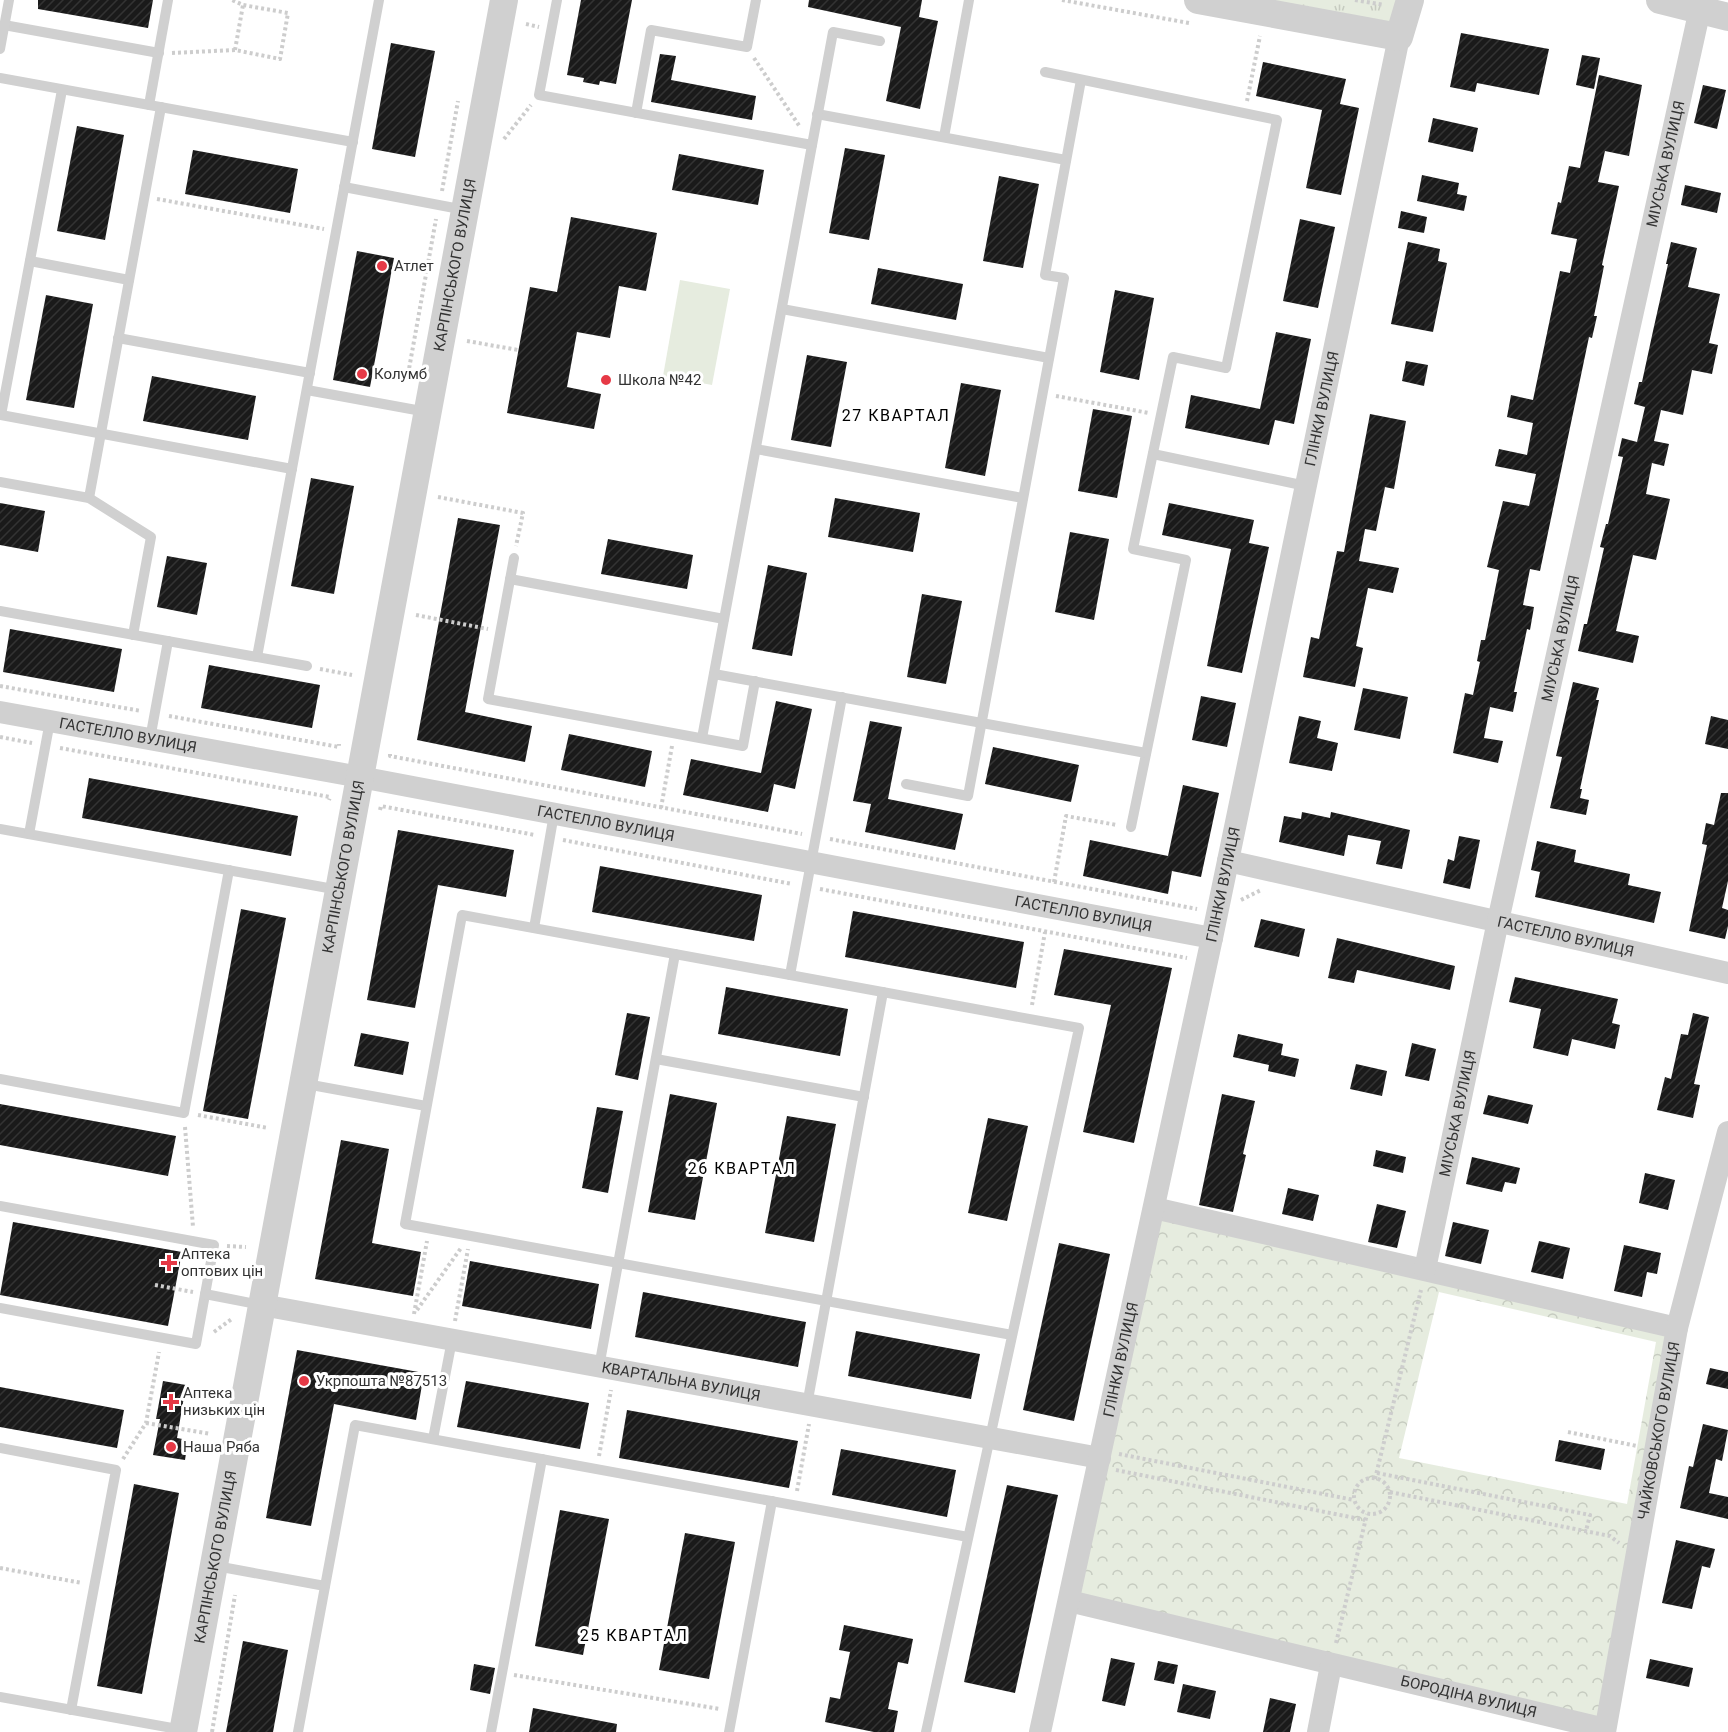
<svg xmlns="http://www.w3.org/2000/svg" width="1728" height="1732" font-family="Roboto,sans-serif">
  <defs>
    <pattern id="grass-tufts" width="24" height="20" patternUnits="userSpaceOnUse" patternTransform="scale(1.5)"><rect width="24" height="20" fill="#e6ecdf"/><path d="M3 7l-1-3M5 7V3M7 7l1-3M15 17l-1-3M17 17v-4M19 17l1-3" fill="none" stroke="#c6cbc0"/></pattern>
    <pattern id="park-crowns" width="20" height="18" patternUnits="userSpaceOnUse" patternTransform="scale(1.5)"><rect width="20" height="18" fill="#e6ecdf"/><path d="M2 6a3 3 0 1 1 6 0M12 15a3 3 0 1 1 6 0" fill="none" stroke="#c6cbc0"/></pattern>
    <pattern id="building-hatch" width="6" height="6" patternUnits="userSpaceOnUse" patternTransform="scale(1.5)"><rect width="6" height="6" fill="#1a1a1a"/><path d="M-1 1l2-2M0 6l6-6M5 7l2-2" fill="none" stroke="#333"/></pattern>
  </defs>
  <rect width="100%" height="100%" fill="#fff"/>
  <polygon fill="url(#grass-tufts)" points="1197,0 1406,0 1399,37"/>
  <path fill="url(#park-crowns)" fill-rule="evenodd" d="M1158 1215 1670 1332 1600 1721 1075 1597ZM1439 1292 1656 1342 1627 1504 1399 1458Z"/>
  <polygon fill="#e6ecdf" points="680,280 730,289 712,385 663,376"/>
  <g fill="url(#building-hatch)">
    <polygon points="38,0 153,0 148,28 38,9"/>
    <polygon points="581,0 632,0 616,84 600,81 599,85 583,82 584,78 567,75"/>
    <polygon points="809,0 922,0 919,17 938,21 920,109 886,101 901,27 808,7"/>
    <polygon points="1461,33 1549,49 1539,95 1477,83 1475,92 1450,87"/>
    <polygon points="391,43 435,51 415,157 372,149"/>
    <polygon points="660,54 676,56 671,80 756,96 752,120 651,102"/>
    <polygon points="1582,55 1600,58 1594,89 1576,85"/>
    <polygon points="1263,62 1346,79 1340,104 1359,108 1341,195 1306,188 1322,110 1256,96"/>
    <polygon points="1599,75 1642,85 1629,156 1605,151 1598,182 1619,186 1602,265 1604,266 1594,316 1597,316 1592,338 1589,337 1540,571 1530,569 1523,605 1534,607 1530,630 1527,629 1514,692 1517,692 1513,712 1490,707 1484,738 1503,741 1498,763 1453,753 1465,693 1473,695 1480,662 1477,661 1481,640 1485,640 1499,570 1487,567 1503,501 1529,506 1536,474 1495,466 1499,449 1527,455 1533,423 1507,417 1511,395 1533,400 1560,271 1570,273 1577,239 1551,234 1558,202 1561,203 1569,166 1580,168"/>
    <polygon points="1703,85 1726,90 1717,129 1694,123"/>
    <polygon points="1433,118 1478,128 1473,152 1428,142"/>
    <polygon points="77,126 124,135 105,240 57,231"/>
    <polygon points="845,148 885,155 869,240 829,233"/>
    <polygon points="193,150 298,169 290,213 185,194"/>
    <polygon points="679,154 764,170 758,205 672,190"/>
    <polygon points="1422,175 1459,183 1457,194 1467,196 1464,211 1417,201"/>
    <polygon points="999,176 1039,184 1023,268 983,261"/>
    <polygon points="1685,185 1721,193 1717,213 1681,205"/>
    <polygon points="1401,211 1427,217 1424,233 1398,228"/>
    <polygon points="571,217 657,233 646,291 619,286 610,338 577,332 567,387 601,394 594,429 507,413 530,287 557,292"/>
    <polygon points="1300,219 1335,227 1318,308 1283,301"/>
    <polygon points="1408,242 1440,249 1438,261 1447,263 1433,332 1391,324"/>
    <polygon points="1671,242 1697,248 1688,287 1720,294 1709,343 1718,345 1712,374 1692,370 1683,415 1661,410 1654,441 1669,444 1664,466 1652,463 1646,494 1670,499 1656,560 1633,555 1616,631 1639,636 1633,663 1578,651 1584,624 1587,624 1604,548 1600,547 1606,524 1608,524 1623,457 1618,456 1622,438 1637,442 1645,407 1634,404 1639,382 1642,382 1653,331 1668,264 1666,264"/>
    <polygon points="357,251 394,258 370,387 333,380"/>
    <polygon points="878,268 963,284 956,320 871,304"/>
    <polygon points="1115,290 1154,298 1139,380 1100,372"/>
    <polygon points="46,295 93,304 74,408 26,400"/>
    <polygon points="1276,332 1311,339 1294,424 1275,420 1269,445 1185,428 1191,395 1260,409"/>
    <polygon points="807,355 847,362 831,447 791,440"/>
    <polygon points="1406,361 1428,365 1424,386 1402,381"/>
    <polygon points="152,376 256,396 248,440 143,421"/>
    <polygon points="961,383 1001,390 985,476 945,468"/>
    <polygon points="1093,409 1132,416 1117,498 1078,491"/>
    <polygon points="1370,414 1406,421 1394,489 1385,487 1376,531 1365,529 1359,561 1399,568 1393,593 1368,588 1356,646 1363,648 1355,687 1303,677 1311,637 1319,639 1337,551 1344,552"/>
    <polygon points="311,478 354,486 334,594 291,586"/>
    <polygon points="835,498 920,513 913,552 828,537"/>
    <polygon points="0,503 45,511 38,552 0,545"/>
    <polygon points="1169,503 1254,520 1249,543 1269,547 1242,673 1207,666 1231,549 1162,535"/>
    <polygon points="458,518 500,525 465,712 532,726 525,762 417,740"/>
    <polygon points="1070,532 1109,539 1094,620 1055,612"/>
    <polygon points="608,539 693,555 687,589 601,574"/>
    <polygon points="167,556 207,563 197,615 157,607"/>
    <polygon points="768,565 807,573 792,656 752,649"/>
    <polygon points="922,594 962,601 946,684 907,677"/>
    <polygon points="10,629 122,649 114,692 3,672"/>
    <polygon points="209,665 320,685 312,728 201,708"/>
    <polygon points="1573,682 1599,688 1596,700 1599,700 1580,789 1582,789 1580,798 1589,800 1586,815 1550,808 1562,757 1556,756"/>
    <polygon points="1363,688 1408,697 1400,739 1354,730"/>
    <polygon points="1201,696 1236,703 1227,747 1192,740"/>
    <polygon points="776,701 812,709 795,789 774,784 768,812 683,795 691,759 761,773"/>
    <polygon points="1299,716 1321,721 1317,738 1338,743 1332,771 1289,763"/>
    <polygon points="1711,716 1728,720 1728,749 1705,744"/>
    <polygon points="870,721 902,727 888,799 963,814 955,850 865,832 871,804 853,801"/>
    <polygon points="569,734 652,751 645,787 561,770"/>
    <polygon points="993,747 1079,765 1071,802 985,784"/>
    <polygon points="89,778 298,816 291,856 82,818"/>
    <polygon points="1183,785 1219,793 1201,877 1172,871 1168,894 1083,876 1090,840 1168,856"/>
    <polygon points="1721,793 1728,793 1728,881 1722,908 1728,910 1728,926 1725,939 1689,931 1707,845 1702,844 1706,823 1714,825"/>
    <polygon points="1302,812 1330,818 1331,812 1410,830 1402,869 1376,864 1381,841 1348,835 1344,856 1279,842 1284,816 1301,819"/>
    <polygon points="398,830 514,850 506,897 438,885 415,1008 367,1000"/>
    <polygon points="1459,836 1480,840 1470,889 1443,883 1448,859 1454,861"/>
    <polygon points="1537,841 1576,850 1574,862 1630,874 1628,885 1661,892 1654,923 1535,897 1540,872 1531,870"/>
    <polygon points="600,866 762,895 754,941 592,912"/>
    <polygon points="241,909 286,918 248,1119 203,1111"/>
    <polygon points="853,911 1024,942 1016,988 845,957"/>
    <polygon points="1261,919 1305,929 1299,957 1254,947"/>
    <polygon points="1337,938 1455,966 1450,990 1357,970 1354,983 1328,978"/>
    <polygon points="1064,949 1172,968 1134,1143 1083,1132 1111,1005 1054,995"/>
    <polygon points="1515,977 1618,999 1612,1023 1620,1025 1615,1049 1572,1039 1568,1056 1533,1048 1541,1009 1509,1002"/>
    <polygon points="726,987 848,1009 840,1056 718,1034"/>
    <polygon points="627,1013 650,1017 638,1080 615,1075"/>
    <polygon points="1693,1013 1709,1017 1694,1084 1700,1085 1693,1118 1657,1110 1665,1077 1671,1079 1681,1034 1688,1035"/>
    <polygon points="361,1033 409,1042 403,1075 354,1066"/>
    <polygon points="1238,1034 1283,1044 1281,1055 1299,1059 1295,1077 1268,1071 1269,1065 1233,1057"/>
    <polygon points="1412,1043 1436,1049 1429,1081 1405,1076"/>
    <polygon points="1356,1064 1387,1071 1382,1096 1350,1089"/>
    <polygon points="670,1094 717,1103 695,1220 648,1212"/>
    <polygon points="1222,1094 1255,1101 1243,1154 1246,1155 1233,1212 1199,1205"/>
    <polygon points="1488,1095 1533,1105 1528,1124 1483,1114"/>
    <polygon points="0,1104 176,1136 168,1176 0,1145"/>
    <polygon points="597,1107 623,1111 608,1193 582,1188"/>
    <polygon points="787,1116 836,1124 814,1242 765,1233"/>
    <polygon points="988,1118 1028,1126 1007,1221 968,1213"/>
    <polygon points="341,1140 389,1149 372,1243 421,1252 413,1296 315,1279"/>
    <polygon points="1376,1150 1406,1157 1403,1173 1373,1166"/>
    <polygon points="1472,1157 1520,1168 1516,1184 1505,1182 1502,1192 1466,1184"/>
    <polygon points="1645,1173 1675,1180 1668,1210 1639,1203"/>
    <polygon points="1288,1188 1319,1195 1313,1221 1282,1214"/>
    <polygon points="1377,1204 1406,1211 1397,1248 1368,1242"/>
    <polygon points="13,1222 182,1252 168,1326 0,1295"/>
    <polygon points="1453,1222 1489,1230 1481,1264 1445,1256"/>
    <polygon points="1539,1241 1570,1248 1563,1279 1531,1272"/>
    <polygon points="1059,1243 1110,1254 1074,1421 1023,1410"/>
    <polygon points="1624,1245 1661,1253 1657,1274 1647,1272 1642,1297 1614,1291"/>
    <polygon points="470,1261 599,1284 591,1329 462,1306"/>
    <polygon points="643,1292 806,1322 798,1367 635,1337"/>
    <polygon points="856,1331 980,1354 971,1399 848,1376"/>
    <polygon points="297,1350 424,1373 416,1420 334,1404 311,1526 266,1518"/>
    <polygon points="1710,1368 1728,1372 1728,1389 1706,1384"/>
    <polygon points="163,1381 186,1385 177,1438 188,1440 185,1460 153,1455 160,1419 156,1419"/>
    <polygon points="466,1381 589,1403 580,1449 457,1427"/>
    <polygon points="0,1387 124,1410 117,1448 0,1427"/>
    <polygon points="627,1410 798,1441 789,1488 619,1458"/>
    <polygon points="1703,1424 1728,1430 1722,1461 1716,1459 1709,1493 1728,1497 1728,1519 1680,1508 1689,1466 1693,1467"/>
    <polygon points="1559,1440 1605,1449 1601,1470 1555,1461"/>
    <polygon points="841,1449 956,1470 947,1517 832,1495"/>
    <polygon points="134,1484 179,1493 142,1694 97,1686"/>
    <polygon points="1007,1485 1058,1495 1015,1693 964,1682"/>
    <polygon points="560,1510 609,1519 583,1655 535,1646"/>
    <polygon points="685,1533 735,1542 709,1679 659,1670"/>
    <polygon points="1676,1540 1715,1549 1710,1568 1702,1566 1692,1609 1662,1603"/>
    <polygon points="844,1625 913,1639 908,1664 898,1662 888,1709 898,1711 894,1732 874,1732 825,1722 830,1697 840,1699 850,1652 839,1650"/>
    <polygon points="243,1641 288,1650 273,1732 226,1732"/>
    <polygon points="1111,1658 1135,1663 1125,1706 1102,1701"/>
    <polygon points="1650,1659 1693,1668 1689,1687 1646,1678"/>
    <polygon points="1158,1661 1178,1665 1174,1684 1154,1680"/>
    <polygon points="474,1664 495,1668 490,1694 470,1690"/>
    <polygon points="1183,1684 1216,1691 1210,1719 1177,1712"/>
    <polygon points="1270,1698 1296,1704 1290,1732 1263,1732"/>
    <polygon points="533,1708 617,1724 616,1732 529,1732"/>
  </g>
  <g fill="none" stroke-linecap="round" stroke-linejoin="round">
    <g stroke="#cdcdcd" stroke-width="4" stroke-dasharray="3 3" stroke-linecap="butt">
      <polyline points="1062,0 1189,23"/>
      <polyline points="1355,0 1384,5"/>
      <polyline points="526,24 539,27"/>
      <polyline points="235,50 243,5"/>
      <polyline points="172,53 235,50 280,59 288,13 243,5 232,0"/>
      <polyline points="754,58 800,127"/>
      <polyline points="1247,101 1260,36"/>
      <polyline points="504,139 531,105"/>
      <polyline points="442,191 458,101"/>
      <polyline points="157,199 324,229"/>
      <polyline points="467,341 518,350"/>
      <polyline points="407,380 436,219"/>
      <polyline points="1056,396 1149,413"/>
      <polyline points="438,497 523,513 516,546"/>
      <polyline points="416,615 488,629"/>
      <polyline points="320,669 352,675"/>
      <polyline points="0,686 141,711"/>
      <polyline points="169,716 339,747 339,744"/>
      <polyline points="0,737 32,743"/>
      <polyline points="60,748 330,797 329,800"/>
      <polyline points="390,754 390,756 802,834"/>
      <polyline points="661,808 672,746"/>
      <polyline points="380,810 381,806 535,835"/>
      <polyline points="830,839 1197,909"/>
      <polyline points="563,840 792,884"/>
      <polyline points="1054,882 1066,816 1117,825"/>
      <polyline points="820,889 1187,958"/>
      <polyline points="1241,900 1261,890"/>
      <polyline points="1032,1005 1045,932"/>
      <polyline points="198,1115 268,1128"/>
      <polyline points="185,1127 193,1227"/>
      <polyline points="227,1246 246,1247"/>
      <polyline points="155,1285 193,1292"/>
      <polyline points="417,1310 461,1248"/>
      <polyline points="414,1314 427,1241"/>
      <polyline points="455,1321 468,1249"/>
      <polyline points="214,1332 233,1318"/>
      <polyline points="146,1423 211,1434"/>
      <polyline points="1568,1432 1637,1446"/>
      <polyline points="1119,1454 1354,1500"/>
      <polyline points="599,1456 611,1390"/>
      <polyline points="123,1459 146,1423 159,1352"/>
      <polyline points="1116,1470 1365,1520"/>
      <polyline points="1377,1473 1590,1515 1586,1531"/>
      <circle cx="1372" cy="1496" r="18"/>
      <polyline points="1375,1479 1421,1290"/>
      <polyline points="797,1491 809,1424"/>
      <polyline points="1390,1492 1610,1536 1619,1543"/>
      <polyline points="0,1568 82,1583"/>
      <polyline points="1336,1643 1367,1514"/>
      <polyline points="514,1675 720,1709"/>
      <polyline points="212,1732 235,1595"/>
    </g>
    <g stroke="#d0d0d0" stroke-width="10">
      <polyline points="557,0 539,95 812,145"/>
      <polyline points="4,25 159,53"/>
      <polyline points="0,49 9,0"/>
      <polyline points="1045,72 1277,120 1226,368 1173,357 1133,549 1186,560 1131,827"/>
      <polyline points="0,78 353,142"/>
      <polyline points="62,90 1,415 292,469"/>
      <polyline points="149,105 168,0"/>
      <polyline points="636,113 651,30 747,47 756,0"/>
      <polyline points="817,114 1066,160"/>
      <polyline points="944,137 969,0"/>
      <polyline points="344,187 465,210"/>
      <polyline points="30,261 129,280"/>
      <polyline points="782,309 1049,358"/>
      <polyline points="118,338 310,373"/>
      <polyline points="307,390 427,412"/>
      <polyline points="756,449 1023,498"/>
      <polyline points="1153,454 1306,486"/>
      <polyline points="0,482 89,498 151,537 133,635"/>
      <polyline points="89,498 161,107"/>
      <polyline points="514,558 488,699 743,746 755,681"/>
      <polyline points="510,579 724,619"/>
      <polyline points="0,611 307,666"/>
      <polyline points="257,657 379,0"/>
      <polyline points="714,674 1146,753"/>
      <polyline points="702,738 833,32 880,41"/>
      <polyline points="150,739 168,641"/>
      <polyline points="906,784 968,796 1064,278 1045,275 1081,80"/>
      <polyline points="0,829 339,890"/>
      <polyline points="29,834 50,721"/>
      <polyline points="534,928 554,814"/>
      <polyline points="790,975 842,697"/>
      <polyline points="656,1059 864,1097"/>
      <polyline points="0,1079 184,1113 229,870"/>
      <polyline points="306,1084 426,1106"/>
      <polyline points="0,1206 214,1245 196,1344 0,1308"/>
      <polyline points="205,1294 261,1305"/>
      <polyline points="599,1367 675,954"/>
      <polyline points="807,1405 883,992"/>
      <polyline points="433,1439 452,1340"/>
      <polyline points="0,1448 116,1470 71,1710"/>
      <polyline points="216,1566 325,1586"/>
      <polyline points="0,1697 183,1730"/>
      <polyline points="298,1732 355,1425 968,1537"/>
      <polyline points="491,1732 542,1459"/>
      <polyline points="729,1732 772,1501"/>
      <polyline points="926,1732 1079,1028 462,915 405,1224 1012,1335"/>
    </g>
    <g stroke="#d0d0d0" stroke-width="22">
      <path id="s1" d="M0 712 360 777 1212 938"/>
      <path id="s2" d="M1228 861 1728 973"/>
      <polyline points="1154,1208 1677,1328"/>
      <path id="s3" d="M1425 1269 1498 921 1700 9"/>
      <path id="s4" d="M262 1305 1100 1458"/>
      <path id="s5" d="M1069 1601 1605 1729"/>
      <path id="s6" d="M1040 1732 1212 938 1399 37"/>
      <polyline points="1318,1732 1331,1665"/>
      <path id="s7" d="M1605 1732 1677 1328 1728 1132"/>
    </g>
    <g stroke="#d0d0d0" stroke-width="28">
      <polyline points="1198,0 1399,37 1410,0"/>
      <polyline points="1660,0 1728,17"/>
      <path id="s8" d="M183 1732 504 0"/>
    </g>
  </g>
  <g fill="#e63946" stroke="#fff" stroke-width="2">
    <circle cx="382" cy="266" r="6"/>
    <circle cx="362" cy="374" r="6"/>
    <circle cx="606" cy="380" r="6"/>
    <path d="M166 1254h6v6h6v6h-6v6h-6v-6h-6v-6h6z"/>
    <circle cx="304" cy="1381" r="6"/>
    <path d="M168 1393h6v6h6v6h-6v6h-6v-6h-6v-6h6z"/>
    <circle cx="171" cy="1447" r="6"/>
  </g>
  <g text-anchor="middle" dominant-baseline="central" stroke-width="6" stroke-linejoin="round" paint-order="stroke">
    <g font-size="15" fill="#333" stroke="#fff">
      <text stroke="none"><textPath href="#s3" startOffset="1131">МІУСЬКА ВУЛИЦЯ</textPath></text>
      <text stroke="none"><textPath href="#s8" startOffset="1492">КАРПІНСЬКОГО ВУЛИЦЯ</textPath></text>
      <text stroke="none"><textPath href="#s6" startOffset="1353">ГЛІНКИ ВУЛИЦЯ</textPath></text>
      <text stroke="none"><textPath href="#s3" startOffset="645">МІУСЬКА ВУЛИЦЯ</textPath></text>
      <text stroke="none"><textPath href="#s1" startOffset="130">ГАСТЕЛЛО ВУЛИЦЯ</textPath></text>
      <text stroke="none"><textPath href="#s1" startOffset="616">ГАСТЕЛЛО ВУЛИЦЯ</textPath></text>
      <text stroke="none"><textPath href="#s8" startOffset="880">КАРПІНСЬКОГО ВУЛИЦЯ</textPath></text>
      <text stroke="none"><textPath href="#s6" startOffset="867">ГЛІНКИ ВУЛИЦЯ</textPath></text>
      <text stroke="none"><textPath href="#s1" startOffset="1102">ГАСТЕЛЛО ВУЛИЦЯ</textPath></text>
      <text stroke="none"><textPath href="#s2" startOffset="346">ГАСТЕЛЛО ВУЛИЦЯ</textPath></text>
      <text stroke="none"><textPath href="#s3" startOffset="159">МІУСЬКА ВУЛИЦЯ</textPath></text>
      <text stroke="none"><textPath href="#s6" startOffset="381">ГЛІНКИ ВУЛИЦЯ</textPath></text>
      <text stroke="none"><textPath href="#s4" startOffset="426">КВАРТАЛЬНА ВУЛИЦЯ</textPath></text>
      <text stroke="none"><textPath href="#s7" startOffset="306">ЧАЙКОВСЬКОГО ВУЛИЦЯ</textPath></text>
      <text stroke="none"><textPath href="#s8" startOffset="178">КАРПІНСЬКОГО ВУЛИЦЯ</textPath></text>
      <text stroke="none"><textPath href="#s5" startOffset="411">БОРОДІНА ВУЛИЦЯ</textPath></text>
    </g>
    <g font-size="15" fill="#333" stroke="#fff" text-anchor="start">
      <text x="394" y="266">Атлет</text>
      <text x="374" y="374">Колумб</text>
      <text x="618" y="380">Школа №42</text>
      <text x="181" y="1254">Аптека<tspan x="181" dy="17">оптових цін</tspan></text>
      <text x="316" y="1381">Укрпошта №87513</text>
      <text x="183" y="1393">Аптека<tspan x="183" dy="17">низьких цін</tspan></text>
      <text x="183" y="1447">Наша Ряба</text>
    </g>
    <g font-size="16" letter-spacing="1.5" fill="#000" stroke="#fff">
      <text x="896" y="415">27 КВАРТАЛ</text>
      <text x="742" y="1168">26 КВАРТАЛ</text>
      <text x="634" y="1635">25 КВАРТАЛ</text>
    </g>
  </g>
</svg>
